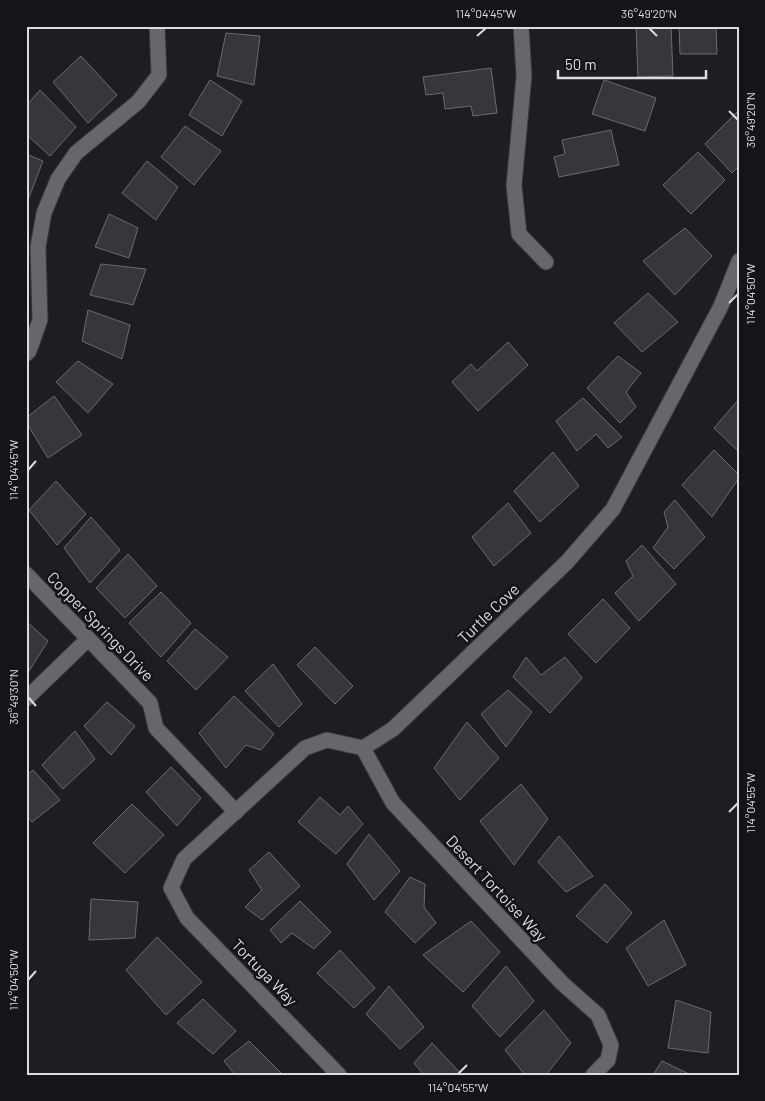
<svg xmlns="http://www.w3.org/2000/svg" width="765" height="1101" font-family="Barlow,sans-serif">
  <rect width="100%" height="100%" fill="#1e1d22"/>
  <g fill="#37363c" stroke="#6b6a71">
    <polygon points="636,26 671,26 673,76 638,77"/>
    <polygon points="679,26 716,26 717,54 680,54"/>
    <polygon points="226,33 260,36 254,85 217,76"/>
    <polygon points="81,56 117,95 88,123 53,82"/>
    <polygon points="491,68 497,113 473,116 471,106 445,109 443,93 426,95 423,77"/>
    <polygon points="210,80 242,101 222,136 189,115"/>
    <polygon points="604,80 656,98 645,131 592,114"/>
    <polygon points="40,90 76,127 50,156 26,134 26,106"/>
    <polygon points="739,110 739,166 732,173 705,144"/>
    <polygon points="185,126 221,151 194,185 161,157"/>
    <polygon points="611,130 619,165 559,177 554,157 565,154 562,140"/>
    <polygon points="698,152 725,180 691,214 663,185"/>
    <polygon points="26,154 43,161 28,200 26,199"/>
    <polygon points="147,161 178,187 156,220 122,193"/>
    <polygon points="109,214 138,228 129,258 95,247"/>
    <polygon points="685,228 712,256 675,295 643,261"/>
    <polygon points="101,264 146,269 133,305 90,295"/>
    <polygon points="648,293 678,322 642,352 614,323"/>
    <polygon points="88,310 130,325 122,359 82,341"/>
    <polygon points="508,342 528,365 478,411 452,382 471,364 477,371"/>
    <polygon points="618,356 641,373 626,392 636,407 620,423 587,388"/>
    <polygon points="78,361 113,384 88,413 56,382"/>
    <polygon points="54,396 82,435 48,458 26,422 26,418"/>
    <polygon points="583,398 622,437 608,448 596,434 577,451 556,421"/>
    <polygon points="739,399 739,452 714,428"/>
    <polygon points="714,450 739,475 739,478 712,517 682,485"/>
    <polygon points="553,452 579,486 540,522 514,491"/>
    <polygon points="56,481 86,514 57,545 29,510"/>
    <polygon points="675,500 705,537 674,569 653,548 668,527 664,512"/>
    <polygon points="508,503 531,533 494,566 472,537"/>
    <polygon points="91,517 120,550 90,583 64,548"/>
    <polygon points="642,545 676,584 639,621 615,593 633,576 626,561"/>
    <polygon points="128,554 157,586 125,618 96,588"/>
    <polygon points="161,592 191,623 161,657 129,623"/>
    <polygon points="603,599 630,628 596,663 568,634"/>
    <polygon points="26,621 48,641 29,671 26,668"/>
    <polygon points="195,629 228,657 196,690 167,661"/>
    <polygon points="315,647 353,686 335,704 297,665"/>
    <polygon points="526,657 541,675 565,657 582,678 550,713 513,677"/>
    <polygon points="273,664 302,704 279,727 245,691"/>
    <polygon points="508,690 532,712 506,747 481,714"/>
    <polygon points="234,696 274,734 261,750 246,745 226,768 199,733"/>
    <polygon points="107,702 135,726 111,755 84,726"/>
    <polygon points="467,722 499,758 460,800 434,768"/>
    <polygon points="75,731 95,759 63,789 42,765"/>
    <polygon points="171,767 201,798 177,826 146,792"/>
    <polygon points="33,770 60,800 32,822 26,816 26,776"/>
    <polygon points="521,784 548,819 514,865 480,821"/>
    <polygon points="320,797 340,815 348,806 363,824 336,854 298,822"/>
    <polygon points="132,804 164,835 125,873 93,843"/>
    <polygon points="369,834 400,871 374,900 347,864"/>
    <polygon points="559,836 593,876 566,892 538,862"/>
    <polygon points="269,852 300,886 262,920 245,907 262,890 249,870"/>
    <polygon points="410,877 425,884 424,907 436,923 415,943 385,912"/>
    <polygon points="605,884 632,913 607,943 576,916"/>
    <polygon points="91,899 138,902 135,938 89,940"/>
    <polygon points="300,901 331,932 314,949 292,933 281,943 270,930"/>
    <polygon points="664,920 686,965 648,986 626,948"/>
    <polygon points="471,921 500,952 463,992 423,955"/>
    <polygon points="157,937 202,982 166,1015 126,970"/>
    <polygon points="340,950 375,988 354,1008 317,973"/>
    <polygon points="506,966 534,1001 500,1037 472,1006"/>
    <polygon points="389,986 424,1027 400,1049 366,1014"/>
    <polygon points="203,999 236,1031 213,1054 177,1023"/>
    <polygon points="676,1000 711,1012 708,1053 668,1048"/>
    <polygon points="544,1010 571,1043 546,1075 525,1075 505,1050"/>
    <polygon points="249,1041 282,1074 281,1075 235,1075 224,1061"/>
    <polygon points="432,1043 462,1075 424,1075 414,1063"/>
    <polygon points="662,1061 691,1075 653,1075"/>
  </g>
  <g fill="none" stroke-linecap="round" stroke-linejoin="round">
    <defs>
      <g id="minor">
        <polyline points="521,26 524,76 514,185 519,234 546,262"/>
        <polyline points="26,354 29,351 40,320 38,247 44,213 58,179 76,153 138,102 159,75 157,26"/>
        <polyline points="26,574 150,703 156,728 236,812"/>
        <polyline points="26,699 88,639"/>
        <polyline points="363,748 393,803 562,983 598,1015 611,1045 608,1060 593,1075"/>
        <polyline points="339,1075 187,918 171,888 184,859 305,748 327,740 363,748 393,729 567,562 613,509 721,306 739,261"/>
      </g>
    </defs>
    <use href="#minor" stroke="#37373b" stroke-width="17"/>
    <use href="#minor" stroke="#67666d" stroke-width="15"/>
  </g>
  <path fill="none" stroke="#dcdce0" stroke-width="2" d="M649 28 657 36M477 36 486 28M729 111 738 120M729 303 738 294M28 470 36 461M28 697 36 706M729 812 738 803M28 980 36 971M458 1074 467 1065"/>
  <g text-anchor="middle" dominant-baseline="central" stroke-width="5" stroke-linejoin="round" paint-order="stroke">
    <g font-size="16" fill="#dcdce0" stroke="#151419">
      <text transform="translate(488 613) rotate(-44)">Turtle Cove</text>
      <text transform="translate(101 626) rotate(46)">Copper Springs Drive</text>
      <text transform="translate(497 888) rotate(47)">Desert Tortoise Way</text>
      <text transform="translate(265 972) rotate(46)">Tortuga Way</text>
    </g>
  </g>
  <rect width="765" height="1101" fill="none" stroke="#151419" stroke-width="55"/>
  <path d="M558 70v8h148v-8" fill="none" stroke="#dcdce0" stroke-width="2.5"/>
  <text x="565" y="70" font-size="15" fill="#dcdce0" stroke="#151419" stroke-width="4" paint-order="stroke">50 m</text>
  <rect x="28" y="28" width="710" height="1046" fill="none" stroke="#dcdce0" stroke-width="2"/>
  <g font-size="12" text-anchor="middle" fill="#dcdce0">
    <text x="486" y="18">114°04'45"W</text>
    <text x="649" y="18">36°49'20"N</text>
    <text transform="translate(751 120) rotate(-90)" y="4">36°49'20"N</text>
    <text transform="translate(751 294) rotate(-90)" y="4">114°04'50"W</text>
    <text transform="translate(14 470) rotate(-90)" y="4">114°04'45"W</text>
    <text transform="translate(14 697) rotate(-90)" y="4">36°49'30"N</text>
    <text transform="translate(751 803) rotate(-90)" y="4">114°04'55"W</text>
    <text transform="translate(14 980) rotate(-90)" y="4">114°04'50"W</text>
    <text x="458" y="1092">114°04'55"W</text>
  </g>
</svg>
